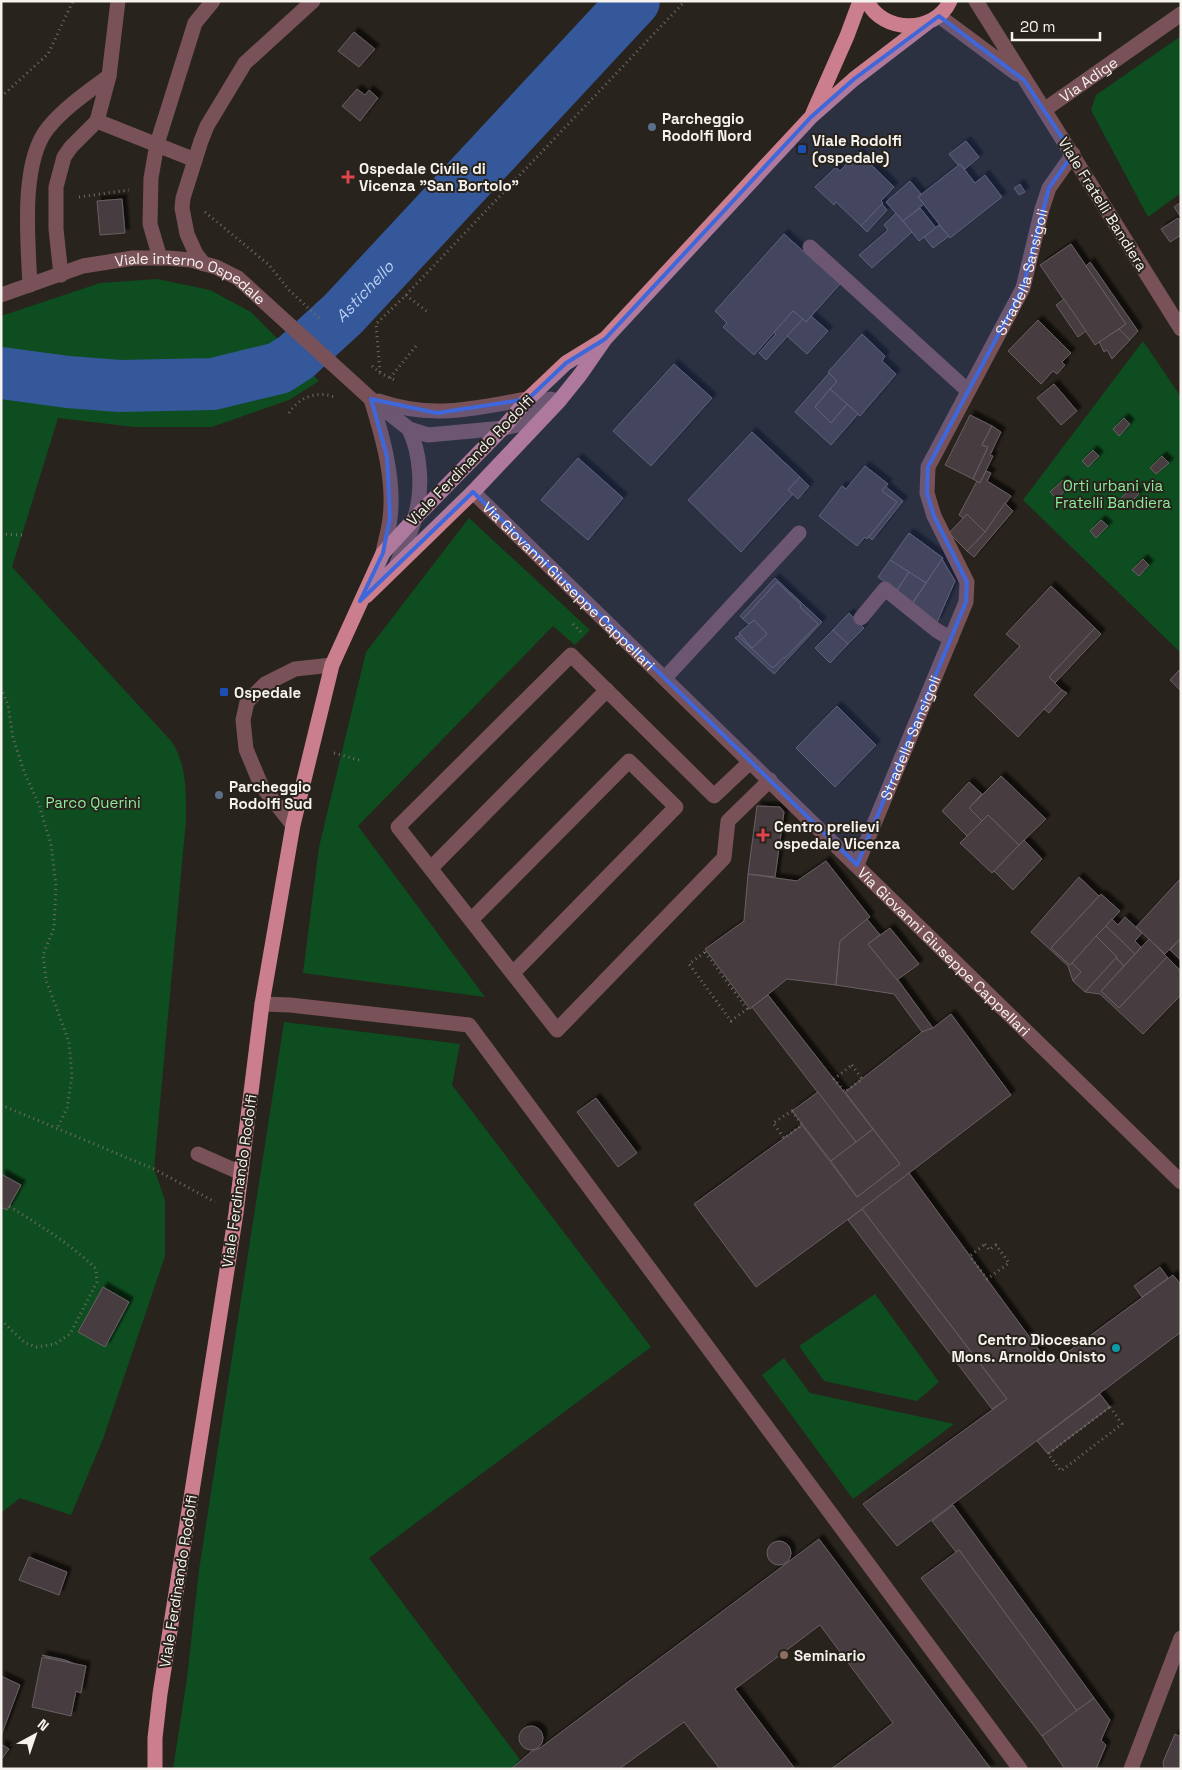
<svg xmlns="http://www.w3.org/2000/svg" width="1182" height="1770" font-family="'Space Grotesk',sans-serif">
  <defs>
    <filter id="shadow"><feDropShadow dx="4.5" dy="-4.5" stdDeviation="1" flood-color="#0009"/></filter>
  </defs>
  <rect width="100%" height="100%" fill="#28231c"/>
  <g fill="#0e4d1f">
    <polygon points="1181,36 1181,193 1148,217 1091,110 1096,95"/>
    <path d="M157 279 210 290 251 312 319 381 289 400 212 427H134L58 418 12 567 172 742C187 766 186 792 186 820L154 1169 165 1200V1256L103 1439 71 1515 20 1498 1 1513V316L100 283Z"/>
    <polygon points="1143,341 1181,397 1181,653 1023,500"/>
    <polygon points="469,518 590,630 575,645 553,626 358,826 485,997 303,973 319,847 366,652"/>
    <polygon points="284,1022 460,1044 452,1085 651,1347 369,1558 527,1769 173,1769 187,1678 199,1570"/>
    <polygon points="875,1294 939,1382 917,1401 824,1381 799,1346"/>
    <polygon points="784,1358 810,1393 954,1424 853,1499 762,1375"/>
  </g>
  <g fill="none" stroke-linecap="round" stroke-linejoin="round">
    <path stroke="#35589a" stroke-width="52" id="s1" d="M1 373 68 382 120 386 213 384 279 368 296 357 343 314 634 1"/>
  </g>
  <g fill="#463d41" stroke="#695f64" filter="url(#shadow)">
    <polygon points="354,32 375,49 359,67 338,51"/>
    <polygon points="357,89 365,95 369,90 378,98 360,121 342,106"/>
    <polygon points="966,141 979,157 965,169 960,164 958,165 949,154"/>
    <polygon points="858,152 894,187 881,201 883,203 882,204 861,226 836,202 834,205 815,187 836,167 840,171"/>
    <polygon points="960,164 975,183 985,175 1002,197 950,238 918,197"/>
    <polygon points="910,181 921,194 918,197 924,204 903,221 886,202"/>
    <polygon points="1020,184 1025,192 1019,195 1014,188"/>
    <polygon points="122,199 125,233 100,235 97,201"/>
    <polygon points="1181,202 1181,217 1174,207"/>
    <polygon points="882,204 887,210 867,232 861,226"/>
    <polygon points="920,208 936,228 919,241 903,221"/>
    <polygon points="896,213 912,232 872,268 859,255 888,230 884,225"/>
    <polygon points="1178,218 1181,223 1181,235 1170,242 1161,229"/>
    <polygon points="939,225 949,236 933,248 924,237"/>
    <polygon points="784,234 840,284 806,322 793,311 754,355 723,327 727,323 715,311"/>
    <polygon points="1071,244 1126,324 1095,345 1040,265"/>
    <polygon points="1090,262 1138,331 1130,340 1119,329 1126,324 1086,266"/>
    <polygon points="1064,299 1086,331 1078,337 1056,305"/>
    <polygon points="793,311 803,319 766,360 759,353 776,334 774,332"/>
    <polygon points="811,316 828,331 807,354 787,336 803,319 806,322"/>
    <polygon points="1038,320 1071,353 1062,362 1065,365 1057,374 1053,371 1041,384 1008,351"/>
    <polygon points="1119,329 1130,340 1112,359 1107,350 1104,352 1099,342"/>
    <polygon points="862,334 885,356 882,361 896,374 860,416 830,389 837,381 828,372"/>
    <polygon points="674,364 712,398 651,466 613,431"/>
    <polygon points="829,373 837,381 815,407 831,423 847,404 858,414 831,445 795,412"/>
    <polygon points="1054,384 1077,411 1061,425 1037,398"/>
    <polygon points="830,389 847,404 831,423 815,407"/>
    <polygon points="970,415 992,426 982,445 988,447 973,479 945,465"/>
    <polygon points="1124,418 1130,424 1119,436 1113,429"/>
    <polygon points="992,426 1001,432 990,455 993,456 980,483 973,479 988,447 982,445"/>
    <polygon points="752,432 800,477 788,490 793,494 741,552 688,500"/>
    <polygon points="1093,450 1099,456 1088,467 1082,461"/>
    <polygon points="1162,456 1169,463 1156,474 1150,468"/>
    <polygon points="578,458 623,498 588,540 541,500"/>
    <polygon points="865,466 888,484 882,491 897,502 867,539 865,537 857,546 819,516 842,486 846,489"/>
    <polygon points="986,471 991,473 987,481 1011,496 985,532 967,514 963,518 959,515 977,481 980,483"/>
    <polygon points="800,477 809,486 798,499 788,490"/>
    <polygon points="1063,480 1069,486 1057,499 1050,492"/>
    <polygon points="885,486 903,501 872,540 869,537 897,502 882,491"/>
    <polygon points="1132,487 1139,494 1127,506 1120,499"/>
    <polygon points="1005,503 1013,511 974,557 967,551 985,532"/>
    <polygon points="967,514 985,532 967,551 949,533"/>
    <polygon points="1101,520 1108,526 1096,538 1090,531"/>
    <polygon points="909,533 943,558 926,583 890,560"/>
    <polygon points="942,559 955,581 937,622 911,606"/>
    <polygon points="1143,559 1149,565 1139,576 1132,570"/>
    <polygon points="890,560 909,572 897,590 878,577"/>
    <polygon points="909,572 926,583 912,603 896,592"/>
    <polygon points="775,578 822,622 774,674 735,638 738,636 773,668 784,657 785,658 818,624 800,607 801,605 777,582 743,619 740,616"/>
    <polygon points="777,582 801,605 800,607 818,624 785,658 784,657 773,668 738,636 740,634 752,648 767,634 754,620 749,624 743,619"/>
    <polygon points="1051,586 1095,628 1049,677 1062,690 1018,737 974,695 1020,646 1006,634"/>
    <polygon points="849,613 864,628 848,644 833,630"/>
    <polygon points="754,620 767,634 752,648 739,633"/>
    <polygon points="1095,628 1101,634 1055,683 1049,677"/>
    <polygon points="833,630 848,644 830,663 815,648"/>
    <polygon points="1179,670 1181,672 1181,691 1170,680"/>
    <polygon points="1062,690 1067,693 1049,713 1044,709"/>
    <polygon points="837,706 876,745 835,787 796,748"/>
    <polygon points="1001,776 1046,819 1019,845 988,815 982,821 969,808"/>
    <polygon points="969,782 982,794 969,808 982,821 967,836 942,811"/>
    <polygon points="757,806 780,807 784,812 775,877 748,874"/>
    <polygon points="988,815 1019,845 992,873 960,843"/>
    <polygon points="1024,840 1042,859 1013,890 994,871"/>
    <polygon points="826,861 870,917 840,941 836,985 787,979 750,1009 705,949 744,921 748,874 797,881"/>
    <polygon points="1079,877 1099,896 1051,948 1070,965 1072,963 1081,972 1073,981 1068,966 1031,932"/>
    <polygon points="1180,879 1181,938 1165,954 1136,927"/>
    <polygon points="1101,894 1120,911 1070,965 1051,948"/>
    <polygon points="1125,917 1142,933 1135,941 1141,947 1135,954 1106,926 1112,919 1118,925"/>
    <polygon points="867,919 880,935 868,944 898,980 933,1028 922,1032 894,994 836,985 840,941"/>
    <polygon points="1106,926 1135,954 1124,966 1096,936"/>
    <polygon points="890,928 919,964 897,980 868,944"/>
    <polygon points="1096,936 1117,957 1085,992 1073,981 1081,972 1072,963"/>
    <polygon points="1181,938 1181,960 1170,950"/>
    <polygon points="1149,939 1167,957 1119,1008 1101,991"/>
    <polygon points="1167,957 1181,971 1181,995 1143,1034 1100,994 1085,992 1116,958 1124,966 1101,991 1119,1008"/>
    <polygon points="768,995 873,1129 856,1142 752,1007"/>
    <polygon points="951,1014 1011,1095 862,1209 756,1287 694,1204 802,1125 857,1197 900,1164 845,1092 922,1032 933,1028"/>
    <polygon points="818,1092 856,1142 831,1161 792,1111"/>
    <polygon points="596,1098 637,1153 618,1167 577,1112"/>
    <polygon points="873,1129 900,1164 857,1197 831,1161"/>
    <polygon points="909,1173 1050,1365 1173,1275 1181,1285 1181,1332 897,1546 863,1504 1007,1399 862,1209"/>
    <polygon points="1,1174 21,1185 7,1210 1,1207"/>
    <polygon points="862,1209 1007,1399 992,1409 848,1220"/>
    <polygon points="1160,1267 1168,1278 1142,1297 1134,1286"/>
    <polygon points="103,1287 129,1302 105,1347 78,1332"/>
    <polygon points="1100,1394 1110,1407 1048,1454 1037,1441"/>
    <polygon points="953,1505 1094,1698 1077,1711 959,1550 956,1552 932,1521"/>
    <polygon points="819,1539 991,1769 831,1769 893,1723 820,1625 735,1689 795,1769 720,1769 684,1722 619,1769 511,1769 532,1751 540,1748"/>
    <circle cx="779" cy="1553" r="12"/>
    <polygon points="959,1550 1077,1711 1042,1736 921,1578"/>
    <polygon points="29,1557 67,1572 59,1595 19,1580"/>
    <polygon points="42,1655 65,1660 75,1664 52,1659"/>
    <polygon points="42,1657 86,1666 81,1693 76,1691 71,1716 32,1707"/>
    <polygon points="1,1676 20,1685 1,1736"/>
    <polygon points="1094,1698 1110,1720 1101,1740 1106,1745 1096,1769 1065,1769 1042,1736"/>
    <circle cx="531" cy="1738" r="12"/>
    <polygon points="1175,1734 1181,1737 1181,1769 1164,1769 1163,1762"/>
    <polygon points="1,1744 9,1749 1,1760"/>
  </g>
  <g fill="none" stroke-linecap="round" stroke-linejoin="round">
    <g stroke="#716c66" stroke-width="3" stroke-dasharray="1 4" stroke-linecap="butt">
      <polyline points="1,97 48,54 73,1"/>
      <polyline points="79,197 129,190"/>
      <polyline points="205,212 269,265 289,290 319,318"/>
      <polyline points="406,295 429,313"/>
      <polyline points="372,366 380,373 397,381"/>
      <polyline points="380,372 376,324 406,295 685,1"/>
      <polyline points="390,378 416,346"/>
      <path d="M289 413C298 398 317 390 334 397"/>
      <polyline points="1,534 22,535"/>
      <polyline points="573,624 581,632 580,635"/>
      <polyline points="1,688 8,705 13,738 25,774 39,805 51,844 56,886 54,928 43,955 46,980 69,1042 72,1076 67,1108 57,1129"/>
      <polyline points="334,753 362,761"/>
      <polygon points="705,952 747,1009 731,1021 689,964"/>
      <polygon points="852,1065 862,1079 845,1092 834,1079"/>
      <polyline points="1,1105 154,1169 215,1202"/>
      <polygon points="792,1111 802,1125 784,1138 773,1123"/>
      <polygon points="985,1244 989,1250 996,1245 1009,1263 987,1279 970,1256"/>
      <path d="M1 1320 25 1343 37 1347 55 1344 70 1334 97 1282 96 1269C70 1243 40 1226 9 1206"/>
      <polygon points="1110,1407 1122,1424 1061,1471 1048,1454"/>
    </g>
    <g stroke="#785258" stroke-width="15">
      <polyline points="976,1 1181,329"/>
      <polyline points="939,16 1017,74"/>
      <path id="s2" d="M1044 110 1181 14"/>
      <polyline points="97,121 195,160"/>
      <polyline points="810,247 967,390"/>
      <polyline points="160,258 150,224 151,178 157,144 195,23 213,1"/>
      <polyline points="204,264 196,254 187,234 182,208 183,198 201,141 207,126 245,63 313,1"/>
      <polyline points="61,275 56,229 56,187 64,157 71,147 97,121 109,76 118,1"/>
      <path d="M30 285C28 242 20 162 48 128 65 107 88 92 109 76"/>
      <path id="s3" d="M1 295 83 266 133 258H168L191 260 216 267 238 278 371 399 409 429 428 435 504 428 518 425 539 403 550 399 559 401"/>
      <path d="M371 399C382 435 395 479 390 518 389 530 385 541 383 553"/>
      <path d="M379 401C434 420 473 408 528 399"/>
      <path id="s4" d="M473 492 1181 1182"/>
      <path d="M395 568C402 551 411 534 415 517 423 490 421 454 409 429"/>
      <polyline points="861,618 885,589 936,630 951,639"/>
      <polyline points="665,678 799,533"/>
      <polyline points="750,762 714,796 571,655 398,827 557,1030 724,858 728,821 770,780"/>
      <polyline points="293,825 261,785 246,749 243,720 247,702 265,684 295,669 332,665"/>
      <path id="s5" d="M857 865 966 602 967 582 934 516 927 493 928 467 1023 288 1042 209 1049 188 1073 154"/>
      <polyline points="431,868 607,690"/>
      <polyline points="471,920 629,761 676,807 513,973"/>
      <polyline points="262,1004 290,1005 469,1025 1020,1769"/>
      <polyline points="198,1154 241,1173"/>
      <polyline points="1131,1769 1181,1638"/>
    </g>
    <g stroke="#cb7e8d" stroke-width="15">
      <path d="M867 1C883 34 935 34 950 1"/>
      <polyline points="813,113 847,36 860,1"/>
      <polyline points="366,596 473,492 559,401 580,375 605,339 811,117 854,79 927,23"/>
      <polyline points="155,1769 155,1738 160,1694 236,1213 262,1004 293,825 332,665 383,553 416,517 504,427 528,399 566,363 605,339"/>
    </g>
  </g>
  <path fill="#3e67db" fill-opacity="0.2" stroke="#3e67db" stroke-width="4" stroke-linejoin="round" d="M939 16 1024 80 1073 154 1049 188 1023 288 928 467 927 493 934 516 967 582 966 602 857 865 473 492 360 601 383 553 390 517 387 457 371 399 437 413 528 399 566 363 605 339 811 117 854 79Z"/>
  <g fill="#5c6f8a" stroke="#28231c" stroke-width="2">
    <circle cx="652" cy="127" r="5"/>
    <circle cx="219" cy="795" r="5"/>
  </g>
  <g fill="#1a4fb4" stroke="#28231c" stroke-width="2">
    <rect x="797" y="144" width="10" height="10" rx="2.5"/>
    <rect x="219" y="687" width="10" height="10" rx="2.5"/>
  </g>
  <g fill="#e0444e" stroke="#28231c" stroke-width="2">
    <path d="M345.5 169.5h5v5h5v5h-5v5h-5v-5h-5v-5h5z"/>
    <path d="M760.5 827.5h5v5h5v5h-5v5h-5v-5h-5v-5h5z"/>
  </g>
  <circle fill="#0f9aa8" stroke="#28231c" stroke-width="2" cx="1116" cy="1348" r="5"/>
  <circle fill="#8d6e63" stroke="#28231c" stroke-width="2" cx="784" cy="1655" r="5"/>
  <g text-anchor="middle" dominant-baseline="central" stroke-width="4" stroke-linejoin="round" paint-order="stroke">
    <g font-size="15" fill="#f6f3ee" stroke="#28231c">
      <text stroke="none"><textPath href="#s2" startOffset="54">Via Adige</textPath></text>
      <text transform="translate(1103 204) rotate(58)">Viale Fratelli Bandiera</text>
      <text stroke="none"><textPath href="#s5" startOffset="646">Stradella Sansigoli</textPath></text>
      <text stroke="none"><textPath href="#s3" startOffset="200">Viale interno Ospedale</textPath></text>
      <text transform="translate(470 460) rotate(-46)">Viale Ferdinando Rodolfi</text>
      <text stroke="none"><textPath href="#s4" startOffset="134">Via Giovanni Giuseppe Cappellari</textPath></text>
      <text stroke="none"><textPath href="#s5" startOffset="138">Stradella Sansigoli</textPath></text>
      <text stroke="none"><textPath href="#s4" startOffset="658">Via Giovanni Giuseppe Cappellari</textPath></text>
      <text transform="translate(239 1181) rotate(-82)">Viale Ferdinando Rodolfi</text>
      <text transform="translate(178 1581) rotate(-81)">Viale Ferdinando Rodolfi</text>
    </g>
    <g font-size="15" font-weight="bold" fill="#f6f3ee" stroke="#28231c" text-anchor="start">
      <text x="662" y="118">Parcheggio<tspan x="662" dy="17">Rodolfi Nord</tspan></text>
      <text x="812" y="140">Viale Rodolfi<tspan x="812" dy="17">(ospedale)</tspan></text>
      <text x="359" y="168">Ospedale Civile di<tspan x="359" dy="17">Vicenza "San Bortolo"</tspan></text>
      <text x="234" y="692">Ospedale</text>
      <text x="229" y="786">Parcheggio<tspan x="229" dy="17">Rodolfi Sud</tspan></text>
      <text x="774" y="826">Centro prelievi<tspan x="774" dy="17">ospedale Vicenza</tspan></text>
      <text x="1106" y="1339" text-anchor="end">Centro Diocesano<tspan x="1106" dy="17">Mons. Arnoldo Onisto</tspan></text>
      <text x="794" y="1655">Seminario</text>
    </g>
    <g font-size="15" fill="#8cea99" stroke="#28231c">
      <text x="1113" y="485">Orti urbani via<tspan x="1113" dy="17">Fratelli Bandiera</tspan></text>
      <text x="93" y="802">Parco Querini</text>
    </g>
    <g font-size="16" font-style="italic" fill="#b7cdf2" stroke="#28231c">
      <text stroke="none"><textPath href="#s1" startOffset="396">Astichello</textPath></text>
    </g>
  </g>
  <rect width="1182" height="1770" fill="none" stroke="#f6f3ee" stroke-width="5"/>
  <g transform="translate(35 1735) rotate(40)" stroke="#28231c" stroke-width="4" paint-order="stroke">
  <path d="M0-4L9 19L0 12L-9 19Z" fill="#f6f3ee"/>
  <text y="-8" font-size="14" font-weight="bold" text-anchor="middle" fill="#f6f3ee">N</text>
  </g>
  <path d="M1012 32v8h88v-8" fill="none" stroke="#f6f3ee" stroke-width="2.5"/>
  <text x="1020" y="32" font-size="15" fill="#f6f3ee" stroke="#28231c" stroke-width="4" paint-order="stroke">20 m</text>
</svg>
